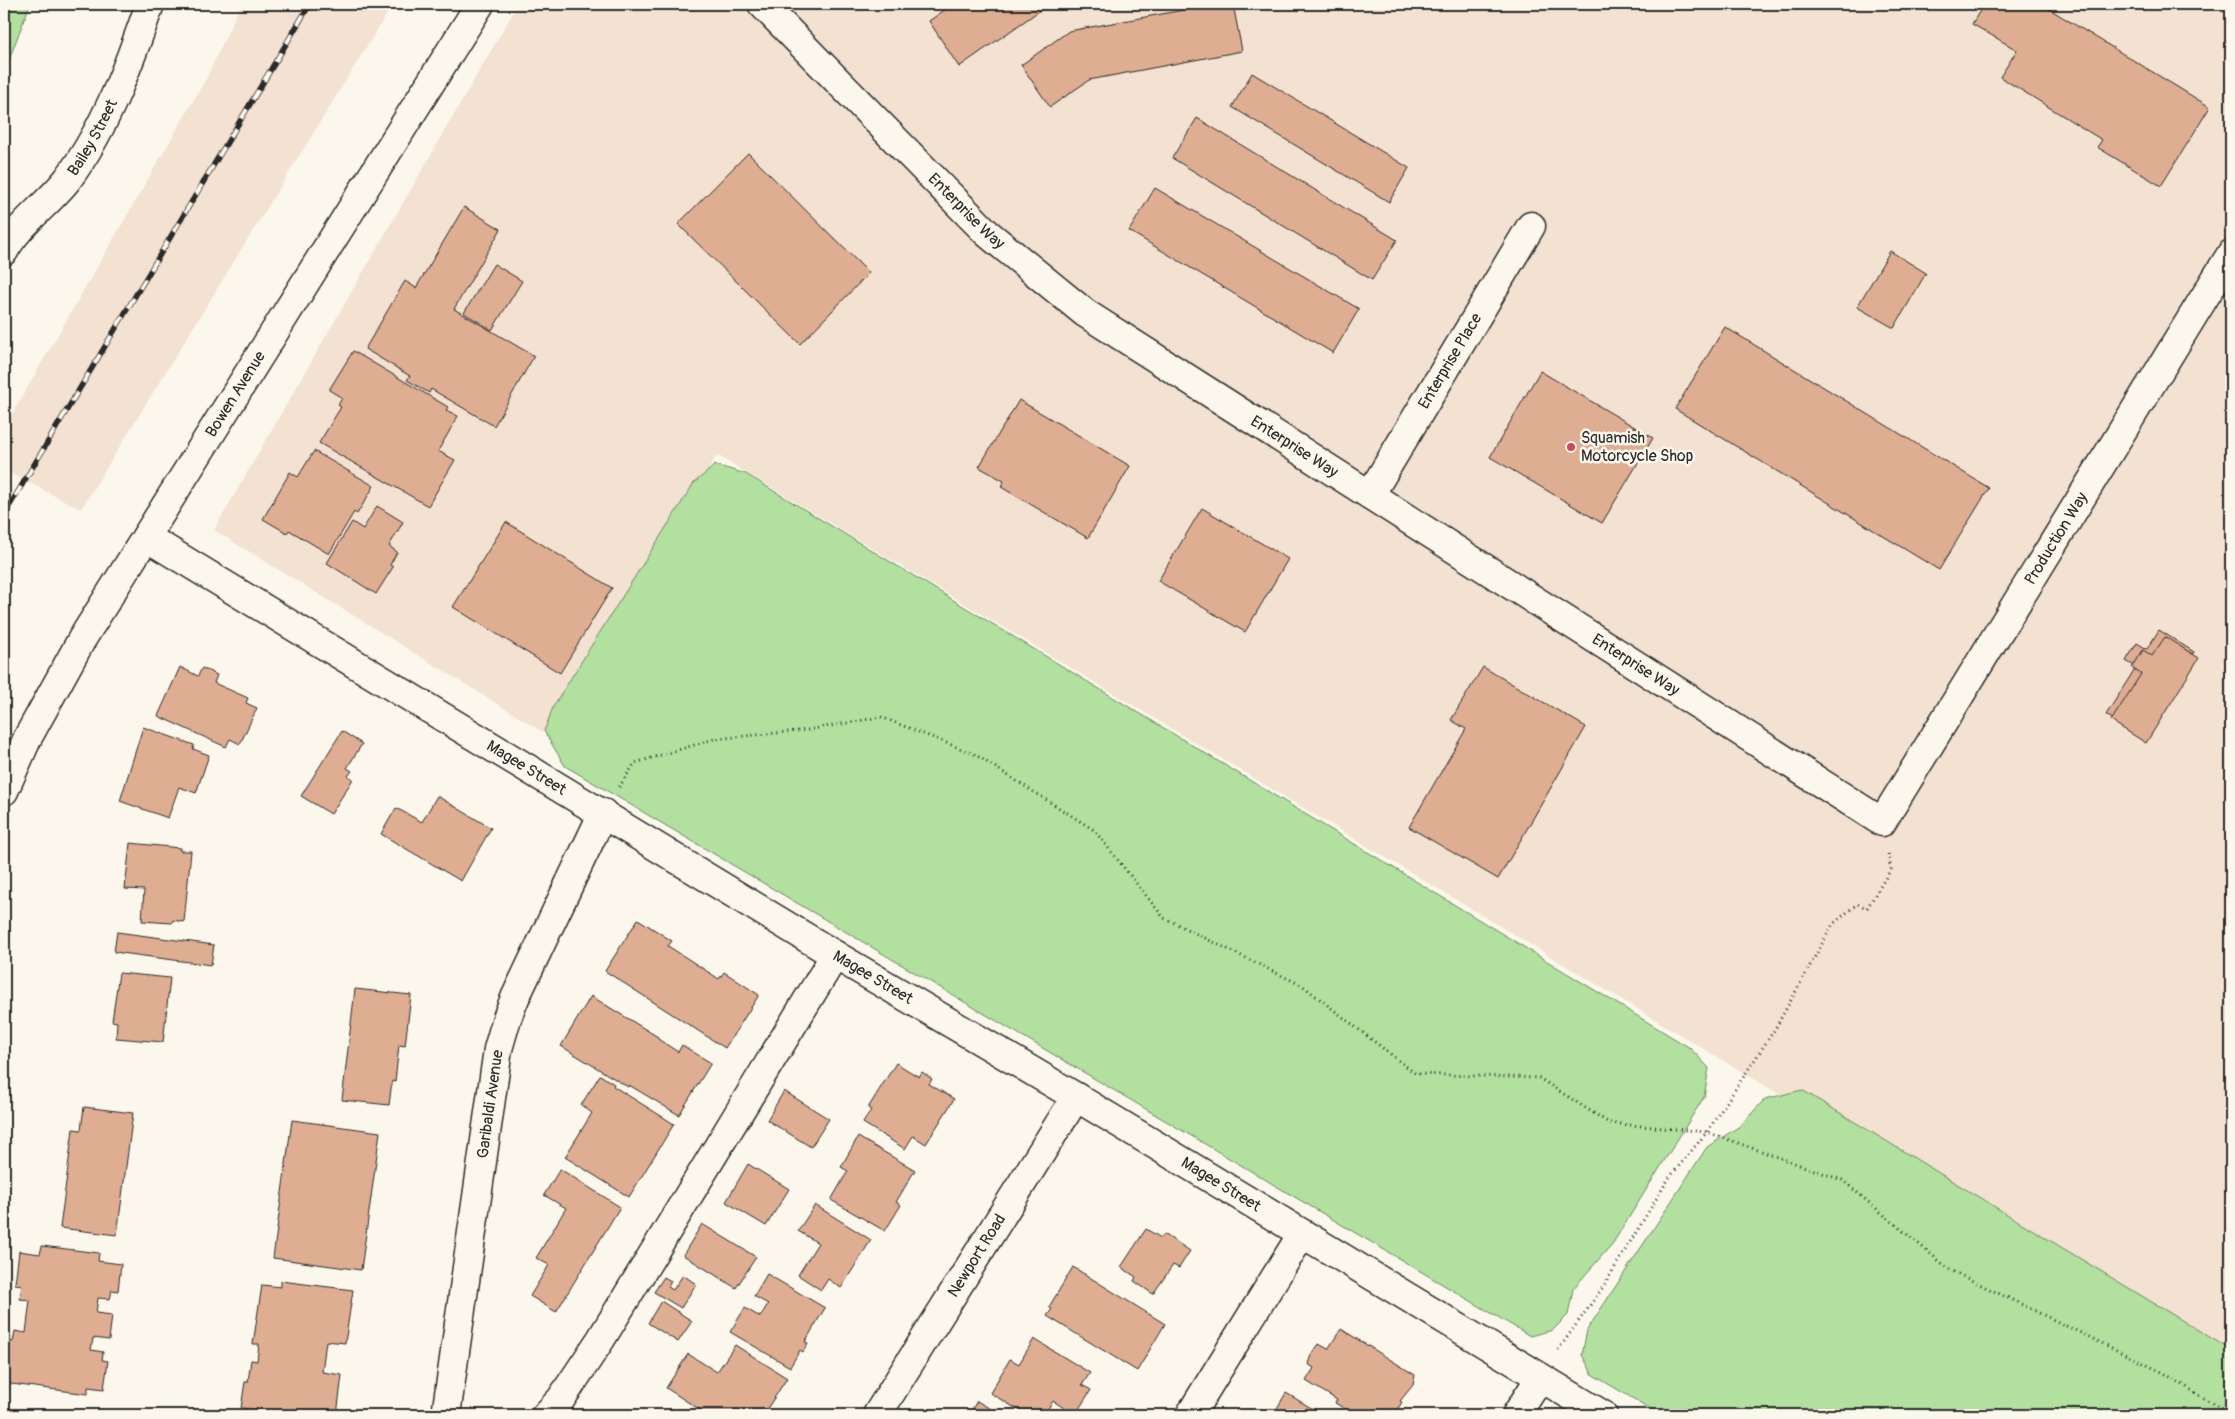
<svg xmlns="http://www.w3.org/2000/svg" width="2235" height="1419" font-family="Pangolin,sans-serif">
  <rect width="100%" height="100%" fill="#fbf7ec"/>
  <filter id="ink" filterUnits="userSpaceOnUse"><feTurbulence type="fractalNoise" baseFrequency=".02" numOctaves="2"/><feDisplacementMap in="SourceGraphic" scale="10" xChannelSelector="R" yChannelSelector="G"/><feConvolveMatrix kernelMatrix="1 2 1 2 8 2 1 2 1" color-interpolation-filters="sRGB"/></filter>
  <g filter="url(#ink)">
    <g fill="#f3e1d1">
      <polygon points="241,4 393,4 81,509 4,470 4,428 206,79"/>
      <polygon points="518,4 2231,4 2231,1366 717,455 548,735 214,530"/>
    </g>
    <g fill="#b1e09f" stroke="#6e8665">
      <polygon points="4,4 30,4 4,73"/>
      <polygon points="715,465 746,474 1690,1048 1709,1068 1704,1097 1613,1243 1573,1289 1568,1315 1553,1330 1530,1336 565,766 544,731 554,705 694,483"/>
      <polygon points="1802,1090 2231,1350 2231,1415 1661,1415 1593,1375 1582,1355 1587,1330 1707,1147 1740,1126 1765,1099"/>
    </g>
    <g fill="#dfad92" stroke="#2b2b2b">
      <polygon points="953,4 1049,4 959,67 929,21"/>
      <polygon points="1216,4 1233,4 1242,51 1089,80 1050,107 1021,65 1069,31"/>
      <polygon points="1984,4 2046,4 2046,7 2210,107 2161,186 2097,147 2102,140 2000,77 2017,50 1972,24"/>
      <polygon points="1252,73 1409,168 1389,202 1232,107"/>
      <polygon points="1197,118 1397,240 1372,280 1172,158"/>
      <polygon points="748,153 869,273 800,344 678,224"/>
      <polygon points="1155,188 1359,309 1333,353 1129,231"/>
      <polygon points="464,207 501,229 454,309 534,356 494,426 431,389 429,393 407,380 410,376 365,349 405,281 416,288"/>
      <polygon points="1890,251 1926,273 1894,328 1857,307"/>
      <polygon points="494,264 522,281 492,330 464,313"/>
      <polygon points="1725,327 1989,488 1939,570 1675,409"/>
      <polygon points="353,351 448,407 446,410 458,416 438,451 455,460 428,506 319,443 341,407 338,405 342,398 329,390"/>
      <polygon points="1540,371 1653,438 1602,523 1490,457"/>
      <polygon points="1019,400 1130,466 1088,538 1001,487 1004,481 979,467"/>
      <polygon points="314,451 374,486 357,514 354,512 329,554 289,530 287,533 263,519 290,472 298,477"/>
      <polygon points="377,506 403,522 389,546 397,552 390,565 393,567 376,594 327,563 352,522 363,529"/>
      <polygon points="1202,508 1288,559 1245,632 1158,581"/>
      <polygon points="506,522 612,588 560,673 453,607"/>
      <polygon points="2159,630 2194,652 2140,736 2106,715 2136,667 2126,661 2137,643 2147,649"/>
      <polygon points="2165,637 2199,658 2146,743 2111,721 2141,674 2132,668 2143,650 2152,656"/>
      <polygon points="180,667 198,676 202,668 217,675 214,683 248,698 246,703 257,708 240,744 230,739 226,747 158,716"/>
      <polygon points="1483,667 1586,727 1498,879 1409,827 1466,729 1451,720"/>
      <polygon points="143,727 194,745 193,749 209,755 196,793 179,787 168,818 120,801"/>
      <polygon points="342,731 362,744 347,768 352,771 348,776 353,779 331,814 301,796"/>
      <polygon points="437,796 491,828 461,881 381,834 396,808 422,822"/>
      <polygon points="130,843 180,848 180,851 191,851 184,922 173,920 172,923 142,921 144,890 125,889"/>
      <polygon points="638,919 672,941 668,946 719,979 724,972 759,995 725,1048 605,971"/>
      <polygon points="117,932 214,945 211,965 114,952"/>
      <polygon points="119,973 170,978 163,1042 116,1038 117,1022 112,1021"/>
      <polygon points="355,989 411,995 405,1046 399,1045 395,1082 392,1081 389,1105 342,1100"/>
      <polygon points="591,996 658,1037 658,1039 678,1052 682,1045 711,1063 679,1115 629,1085 628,1087 561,1046"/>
      <polygon points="896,1063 919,1077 922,1072 932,1079 929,1084 954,1099 926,1144 913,1136 905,1149 863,1123 871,1110 868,1108"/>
      <polygon points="600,1075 614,1084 613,1086 674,1124 629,1197 565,1157 592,1113 581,1105"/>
      <polygon points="784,1091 829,1119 811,1147 767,1120"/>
      <polygon points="84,1107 133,1113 117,1235 60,1228 73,1129 81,1130"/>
      <polygon points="292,1120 380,1132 361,1270 273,1258"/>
      <polygon points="858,1137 915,1170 896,1202 901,1205 885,1231 831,1200 848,1171 841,1167"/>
      <polygon points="748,1164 789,1189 766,1226 726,1202"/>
      <polygon points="560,1169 620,1207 556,1312 530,1296 549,1265 536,1258 566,1208 544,1195"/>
      <polygon points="815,1205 871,1240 841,1288 828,1279 821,1290 798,1275 818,1243 798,1231"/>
      <polygon points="702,1224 756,1257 736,1288 683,1255"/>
      <polygon points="1146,1229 1161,1238 1164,1234 1190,1251 1179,1268 1173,1265 1153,1294 1134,1281 1136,1277 1121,1267"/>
      <polygon points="42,1246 99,1253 98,1261 121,1264 118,1291 112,1290 110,1299 98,1298 96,1313 112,1315 109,1340 93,1338 91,1350 103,1352 102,1360 108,1361 104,1389 88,1387 88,1394 4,1383 10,1341 13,1342 15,1331 26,1333 30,1300 20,1299 22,1285 15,1284 19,1251 40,1254"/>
      <polygon points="1073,1267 1165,1324 1137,1371 1047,1316 1052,1309 1049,1307"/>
      <polygon points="767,1274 825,1308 805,1342 808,1343 803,1352 800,1350 790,1367 730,1332 745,1308 760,1317 768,1304 754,1296"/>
      <polygon points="683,1275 696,1284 681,1308 654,1292 664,1277 671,1281 668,1287 673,1290"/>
      <polygon points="281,1281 353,1290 345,1343 326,1341 322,1372 342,1375 337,1415 264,1415 264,1411 241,1408 245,1382 248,1382 251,1360 257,1361 259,1344 253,1344 262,1285 281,1287"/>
      <polygon points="661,1301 692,1321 678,1342 648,1323"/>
      <polygon points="1341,1329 1415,1375 1413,1385 1400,1401 1402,1402 1394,1415 1355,1415 1335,1403 1337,1400 1306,1381 1314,1368 1308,1364 1311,1355 1319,1344 1328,1349"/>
      <polygon points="1034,1339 1090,1373 1082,1385 1091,1390 1075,1415 1053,1401 1044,1415 1027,1415 990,1393 1010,1359 1019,1364"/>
      <polygon points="735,1345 787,1378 763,1415 708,1415 666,1388 688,1354 717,1372"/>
      <polygon points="1286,1393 1323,1415 1273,1415"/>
      <polygon points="977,1401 1001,1415 969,1415"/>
    </g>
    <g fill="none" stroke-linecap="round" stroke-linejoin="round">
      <defs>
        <g id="minor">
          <path id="s1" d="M762 4 987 233 1085 313 1882 822 2231 254"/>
          <path id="s2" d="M4 251C20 223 47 205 67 180 106 128 129 64 150 4"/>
          <path id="s3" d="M1370 495 1531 226"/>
          <path id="s4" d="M146 537 835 955 1076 1097 1603 1415"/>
          <path id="s5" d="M4 791 28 737 82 639 480 4"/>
          <path id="s6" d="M446 1415 498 1049 507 1018 515 998 603 813"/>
          <polyline points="546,1415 561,1399 601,1339 835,955"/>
          <path id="s7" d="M877 1415 1076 1097"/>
          <polyline points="1190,1415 1302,1234"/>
          <polyline points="1516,1415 1540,1378"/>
        </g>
      </defs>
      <use href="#minor" stroke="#2b2b2b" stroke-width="31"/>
      <g stroke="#2b2b2b" stroke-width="3" stroke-dasharray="1 4" stroke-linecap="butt">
        <polyline points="619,787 635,763 714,739 808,730 881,717 974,754 1094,830 1164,918 1303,986 1416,1074 1539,1078 1609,1123 1707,1132 1842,1180 1950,1270 2164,1373 2231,1415"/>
        <polyline points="1558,1350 1601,1290 1669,1178 1707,1132 1775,1029 1833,924 1857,904 1867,908 1891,869 1888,853"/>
      </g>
      <use href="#minor" stroke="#fbf7ec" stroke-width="28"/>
      <defs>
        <polyline id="rail" points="4,515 310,4"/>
      </defs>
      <use href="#rail" stroke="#2b2b2b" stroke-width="5.5"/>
      <use href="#rail" stroke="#fbf7ec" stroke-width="4" stroke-dasharray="11" stroke-linecap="butt"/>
    </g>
  </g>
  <circle fill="#d1495b" stroke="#fbf7ec" stroke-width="2" cx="1571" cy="447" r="5"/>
  <g text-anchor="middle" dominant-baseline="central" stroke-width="5" stroke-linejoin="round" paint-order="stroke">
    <g font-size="16" fill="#2b2b2b" stroke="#fbf7ec">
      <text stroke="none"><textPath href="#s2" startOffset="145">Bailey Street</textPath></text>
      <text stroke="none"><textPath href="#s1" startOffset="291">Enterprise Way</textPath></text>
      <text stroke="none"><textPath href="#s3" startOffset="156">Enterprise Place</textPath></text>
      <text stroke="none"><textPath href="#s5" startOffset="460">Bowen Avenue</textPath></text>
      <text stroke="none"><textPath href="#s1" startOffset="696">Enterprise Way</textPath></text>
      <text stroke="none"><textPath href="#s1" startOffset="1726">Production Way</textPath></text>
      <text stroke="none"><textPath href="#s1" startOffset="1101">Enterprise Way</textPath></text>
      <text stroke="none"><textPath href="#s4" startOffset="445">Magee Street</textPath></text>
      <text stroke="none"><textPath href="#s4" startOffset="850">Magee Street</textPath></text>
      <text stroke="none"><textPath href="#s6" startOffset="314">Garibaldi Avenue</textPath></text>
      <text stroke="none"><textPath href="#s4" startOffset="1255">Magee Street</textPath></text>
      <text stroke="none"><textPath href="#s7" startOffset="188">Newport Road</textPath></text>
    </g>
    <g font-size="16" fill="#2b2b2b" stroke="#fbf7ec" text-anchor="start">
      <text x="1581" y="438">Squamish<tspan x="1581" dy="18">Motorcycle Shop</tspan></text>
    </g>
  </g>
  <rect width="2235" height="1419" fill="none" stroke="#fbf7ec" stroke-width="20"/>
  <rect x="10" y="10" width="2215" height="1399" fill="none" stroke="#2b2b2b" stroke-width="2" filter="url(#ink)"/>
</svg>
